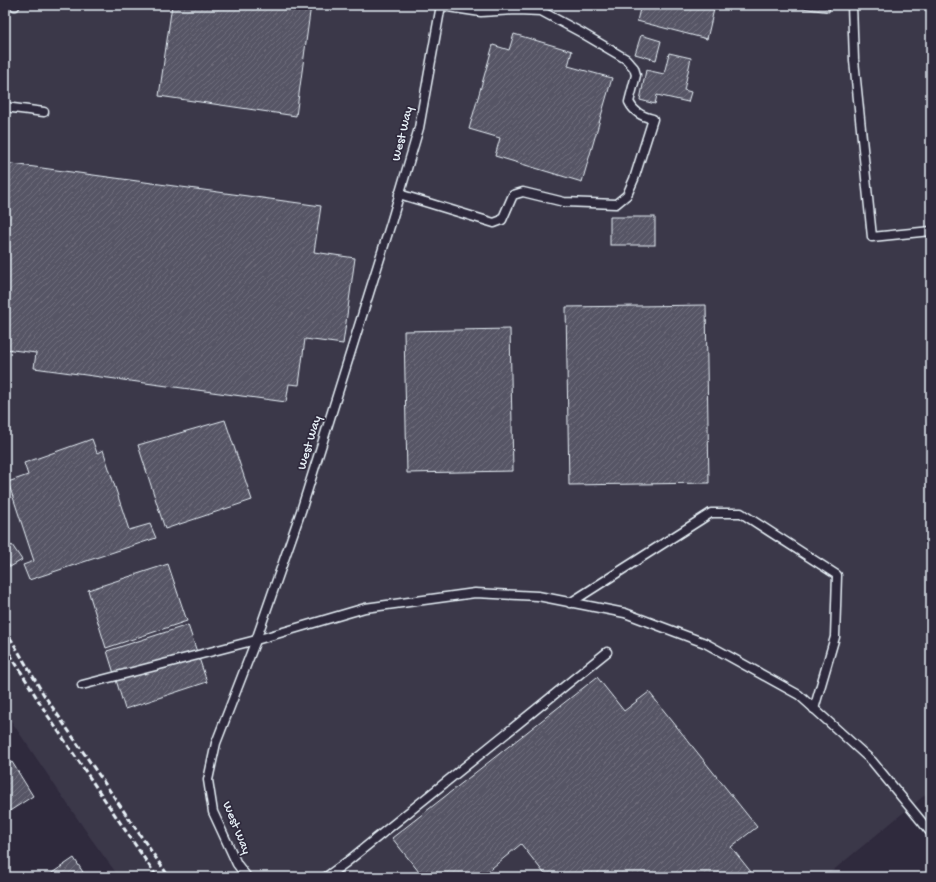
<svg xmlns="http://www.w3.org/2000/svg" width="936" height="882" font-family="'Gochi Hand',sans-serif">
  <defs>
    <pattern id="building-hatch" width="6" height="6" patternUnits="userSpaceOnUse"><rect width="6" height="6" fill="#575565"/><path d="M-1 1l2-2M0 6l6-6M5 7l2-2" fill="none" stroke="#6f6e7c"/></pattern>
  </defs>
  <rect width="100%" height="100%" fill="#2f2a3d"/>
  <filter id="ink" filterUnits="userSpaceOnUse"><feTurbulence type="fractalNoise" baseFrequency=".025" numOctaves="2"/><feDisplacementMap in="SourceGraphic" scale="8" xChannelSelector="R" yChannelSelector="G"/><feConvolveMatrix kernelMatrix="1 2 1 2 8 2 1 2 1" color-interpolation-filters="sRGB"/></filter>
  <g filter="url(#ink)">
    <polygon fill="#3b3749" points="5,5 931,5 931,790 825,877 119,877 92,840 5,712"/>
    <g fill="url(#building-hatch)" stroke="#e8f1f8">
      <polygon points="172,5 311,5 296,116 159,96"/>
      <polygon points="641,5 715,5 707,39 637,21"/>
      <polygon points="794,5 830,5 829,12 794,7"/>
      <polygon points="514,34 572,51 568,66 612,78 582,182 495,156 500,138 469,129 493,45 509,50"/>
      <polygon points="641,35 661,41 656,60 635,54"/>
      <polygon points="669,53 691,58 684,90 691,92 688,102 657,95 655,104 640,100 646,70 664,74"/>
      <polygon points="5,163 321,206 314,252 355,258 343,344 305,339 299,385 289,384 286,402 34,368 36,353 5,349"/>
      <rect x="610" y="217" width="45" height="28"/>
      <polygon points="706,305 709,483 569,485 566,307"/>
      <polygon points="510,329 513,471 407,473 404,331"/>
      <polygon points="225,420 252,500 165,529 138,445"/>
      <polygon points="92,439 97,453 103,450 129,530 150,524 156,538 29,580 23,565 34,561 8,482 28,475 24,463"/>
      <polygon points="12,545 22,560 10,567 5,558 5,550"/>
      <polygon points="168,564 187,621 106,648 88,590"/>
      <polygon points="188,625 207,682 125,709 107,651"/>
      <polygon points="597,677 624,711 649,692 757,827 731,847 755,877 547,877 521,844 481,877 423,877 392,838"/>
      <polygon points="12,762 33,796 5,814 5,767"/>
      <polygon points="74,858 86,877 46,877"/>
      <polygon points="5,868 11,877 5,877"/>
    </g>
    <g fill="none" stroke-linecap="round" stroke-linejoin="round">
      <defs>
        <g id="lane">
          <polyline points="15,5 15,6"/>
          <polyline points="852,5 854,60 872,237 931,231"/>
          <polyline points="5,107 44,112"/>
          <path d="M399 194 494 223 502 220 513 195 523 192 564 202 616 204 627 195 634 179 653 119C641 116 634 112 629 102L636 75 634 68 626 59 582 33 541 11 517 10 481 12 441 6"/>
          <polyline points="570,603 711,513 741,513 837,575 835,637 814,709"/>
          <polyline points="82,685 256,640 365,608 475,593 538,596 625,613 705,643 799,695 872,761 931,833"/>
          <polyline points="247,877 237,864 213,812 208,780 216,743 256,640 301,511 391,223 419,128 441,5"/>
          <polyline points="326,877 348,861 607,652"/>
        </g>
      </defs>
      <use href="#lane" stroke="#e8f1f8" stroke-width="11"/>
      <use href="#lane" stroke="#2f2a3d" stroke-width="8"/>
      <g stroke="#e8f1f8" stroke-width="3" stroke-dasharray="6 3" stroke-linecap="butt">
        <polyline points="5,629 44,695 169,877"/>
        <polyline points="5,646 48,716 157,877"/>
      </g>
    </g>
  </g>
  <g text-anchor="middle" dominant-baseline="central" stroke-width="3.5" stroke-linejoin="round" paint-order="stroke">
    <g font-size="13" fill="#e8f1f8" stroke="#2f2a3d">
      <text transform="translate(403 134) rotate(-76)">West Way</text>
      <text transform="translate(310 443) rotate(-73)">West Way</text>
      <text transform="translate(236 828) rotate(68)">West Way</text>
    </g>
  </g>
  <rect width="936" height="882" fill="none" stroke="#2f2a3d" stroke-width="20"/>
  <rect x="10" y="10" width="916" height="862" fill="none" stroke="#e8f1f8" stroke-width="1.5" filter="url(#ink)"/>
</svg>
